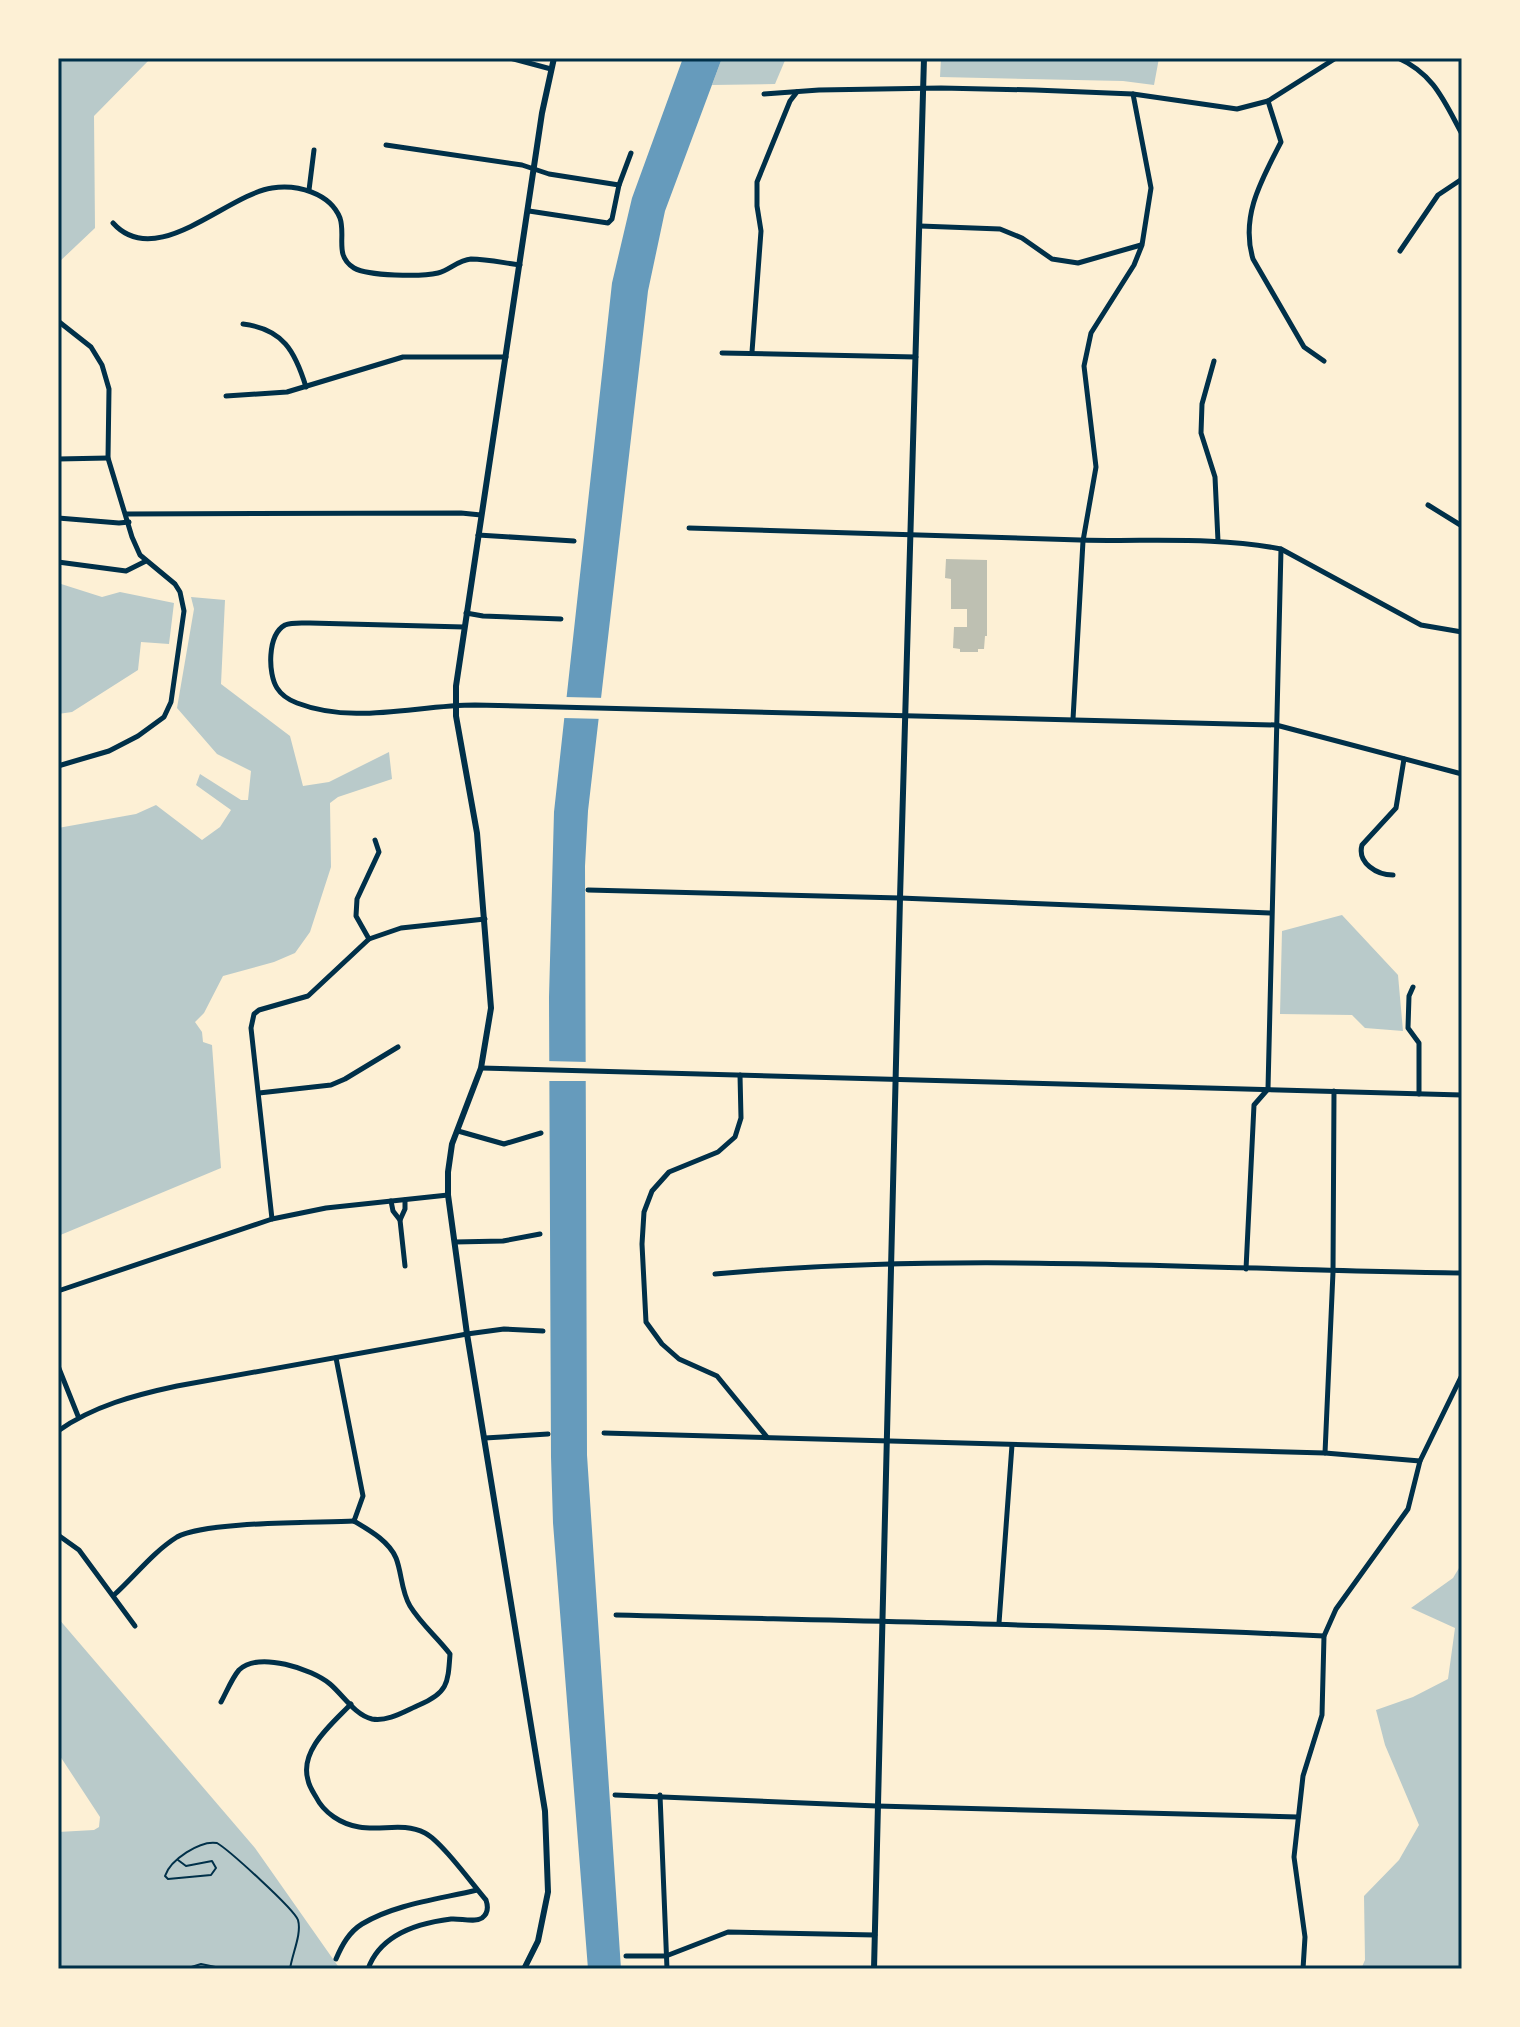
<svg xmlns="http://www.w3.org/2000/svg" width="1520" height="2027" font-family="'Varela Round',sans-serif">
  <rect width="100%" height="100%" fill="#fdf0d5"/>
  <g fill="#b9caca">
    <polygon points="58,58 151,58 94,116 95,228 58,263"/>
    <polygon points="722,58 786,58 775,84 712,85"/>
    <polygon points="941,58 1159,58 1154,85 1123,81 940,77"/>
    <polygon points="58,583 102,597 120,592 174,603 169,644 141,642 138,670 72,712 58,714"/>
    <polygon points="191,597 225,600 221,684 290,736 303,786 329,782 389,752 392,779 338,797 330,803 331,867 310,932 295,953 274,962 223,976 204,1013 195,1022 202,1032 203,1042 212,1045 221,1168 58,1236 58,828 136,814 156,805 202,840 220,827 231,810 196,785 200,774 241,800 248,800 251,771 217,754 177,708 194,609"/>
    <polygon points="1342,915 1398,975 1403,1031 1365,1028 1352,1015 1280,1014 1282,931"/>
    <polygon points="1462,1563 1462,1969 1361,1969 1365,1960 1364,1896 1399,1860 1419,1825 1385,1745 1376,1710 1413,1697 1448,1679 1455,1628 1411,1608 1453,1578"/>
    <polygon points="58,1618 255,1848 340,1969 58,1969 58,1832 94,1830 99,1827 100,1817 58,1753"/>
  </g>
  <polygon fill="#669bbc" points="683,58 722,58 665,211 648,291 588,811 585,866 587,1455 621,1969 588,1969 553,1523 551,1457 549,997 554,812 612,283 632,198"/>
  <g fill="#fdf0d5">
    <polygon points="565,697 607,698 604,719 563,718"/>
    <polygon points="546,1061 588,1062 587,1081 547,1081"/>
  </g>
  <polygon fill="#bec0b2" points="946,559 987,560 987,636 985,636 984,649 978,649 978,652 960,652 960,649 953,648 954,627 967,627 967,609 951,609 951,579 945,578"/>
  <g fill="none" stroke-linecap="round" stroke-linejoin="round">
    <g stroke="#003049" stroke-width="2">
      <path d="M178 1860 186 1866 212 1861 216 1868 211 1875 168 1879 165 1876C170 1860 200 1840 217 1843 229 1850 294 1909 298 1920 302 1934 292 1954 290 1969"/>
      <polyline points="185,1969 201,1964 225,1969"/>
    </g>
    <g stroke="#003049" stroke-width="5">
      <polyline points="510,58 551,69"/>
      <path d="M1398 58C1434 74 1444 101 1462 134"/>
      <polyline points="764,94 819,90 941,88 1035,90 1133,94 1237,109 1268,101 1336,58"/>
      <path d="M1268 101 1281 142C1262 179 1240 216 1253 259L1304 347 1324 361"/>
      <polyline points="386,145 522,165 549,174 619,185 631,153"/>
      <polyline points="309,190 314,150"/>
      <polyline points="529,211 608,223 612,219 619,185"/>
      <path d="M113 223C156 271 226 195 272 188 297 184 330 193 340 218 346 236 334 256 354 268 368 276 421 277 438 273 450 270 458 260 471 259 487 259 504 263 520 265"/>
      <polyline points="920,226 1000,229 1022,238 1052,259 1078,263 1141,245"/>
      <polyline points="1400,251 1438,195 1462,179"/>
      <polyline points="58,321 91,347 102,365 109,389 108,458 132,537 140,555 175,584 180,592 184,611 171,702 164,717 138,736 109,751 58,766"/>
      <path d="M243 324C283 329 295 351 306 387"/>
      <polyline points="752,352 761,231 757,206 757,182 790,101 797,92"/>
      <polyline points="722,353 916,357"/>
      <polyline points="1214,361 1202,404 1201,433 1215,477 1218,541"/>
      <polyline points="226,396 287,392 403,357 506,357"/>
      <polyline points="58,459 108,458"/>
      <polyline points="1428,505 1462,526"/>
      <polyline points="127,514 461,513 481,515"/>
      <polyline points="58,518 119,523 129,522"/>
      <path d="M689 528C820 532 950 537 1080 540 1147 542 1215 536 1281 549L1421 625 1462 632"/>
      <polyline points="478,535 574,541"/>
      <polyline points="58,562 126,571 146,561"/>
      <polyline points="466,613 483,616 561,619"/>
      <path d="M464 627 310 623C302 623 292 622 285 625 267 635 268 674 277 688 282 696 289 700 297 703 354 725 416 705 475 705L1276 725 1462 774"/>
      <polyline points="1073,719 1083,541 1096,467 1084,366 1091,333 1134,265 1142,245 1151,188 1133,94"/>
      <path d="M1393 875C1377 875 1357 863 1362 845L1396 808 1404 759"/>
      <polyline points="588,890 900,898 1270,913"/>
      <polyline points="369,939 356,916 357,899 379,852 375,840"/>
      <polyline points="1413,987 1409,996 1408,1028 1419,1043 1419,1094"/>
      <polyline points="481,1068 1462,1095"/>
      <polyline points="740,1075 741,1118 735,1137 718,1152 669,1172 652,1191 644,1212 642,1244 646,1322 662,1344 679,1359 717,1376 767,1437"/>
      <polyline points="259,1093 331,1085 345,1079 398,1047"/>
      <polyline points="458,1131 504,1144 541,1133"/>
      <polyline points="405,1200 405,1209 400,1220 405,1266"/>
      <polyline points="391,1201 393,1211 400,1220"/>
      <polyline points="272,1219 251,1028 254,1014 259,1010 308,996 369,939 401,928 485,919"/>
      <polyline points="455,1242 503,1241 540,1234"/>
      <polyline points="1246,1269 1254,1105 1268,1089 1281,549"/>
      <path d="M715 1274C962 1251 1214 1270 1462 1273"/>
      <polyline points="58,1291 272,1219 326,1208 448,1195"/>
      <polyline points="336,1358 363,1496 354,1521"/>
      <polyline points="58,1366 78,1416"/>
      <path d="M58 1431C93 1406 135 1395 177 1386L467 1334 504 1329 543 1331"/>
      <polyline points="604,1433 1325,1453 1420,1461"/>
      <polyline points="485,1438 548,1434"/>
      <polyline points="1325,1453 1333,1272 1334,1091"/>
      <polyline points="58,1535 79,1550 135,1626"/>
      <path d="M114 1595C135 1576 153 1552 177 1537 206 1521 315 1523 354 1521"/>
      <path d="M616 1615C852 1621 1088 1625 1324 1636"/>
      <polyline points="999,1623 1012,1445"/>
      <path d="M221 1702C226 1693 232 1678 239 1670 259 1651 312 1669 330 1684 343 1695 355 1715 372 1719 388 1722 405 1711 419 1705 448 1693 448 1683 450 1654 437 1637 421 1624 410 1606 401 1591 402 1573 396 1558 389 1541 369 1530 354 1521"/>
      <path d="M351 1704C333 1723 299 1750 308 1780 309 1786 313 1792 316 1797 324 1813 341 1824 359 1827 382 1831 403 1822 425 1833 441 1841 473 1885 486 1900 488 1906 489 1913 482 1918 474 1923 460 1918 451 1919 418 1923 380 1935 368 1969"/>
      <polyline points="615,1795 877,1806 1298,1817"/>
      <polyline points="660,1795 667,1969"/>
      <polyline points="626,1956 666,1956 728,1932 875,1935"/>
      <path d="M336 1959C342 1945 349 1932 362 1924 395 1904 440 1899 477 1890"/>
      <polyline points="1303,1969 1305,1937 1294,1857 1303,1776 1322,1715 1324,1636 1336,1609 1408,1509 1420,1461 1462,1375"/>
    </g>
    <g stroke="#003049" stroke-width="6">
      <polyline points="524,1969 538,1941 548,1892 545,1811 467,1334 448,1195 448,1172 452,1144 481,1068 491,1008 477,833 456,716 456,686 542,113 554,58"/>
      <polyline points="874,1969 900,898 924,58"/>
    </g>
  </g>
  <rect width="1520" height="2027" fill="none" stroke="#fdf0d5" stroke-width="120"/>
  <rect x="60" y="60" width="1400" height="1907" fill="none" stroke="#003049" stroke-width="3"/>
</svg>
